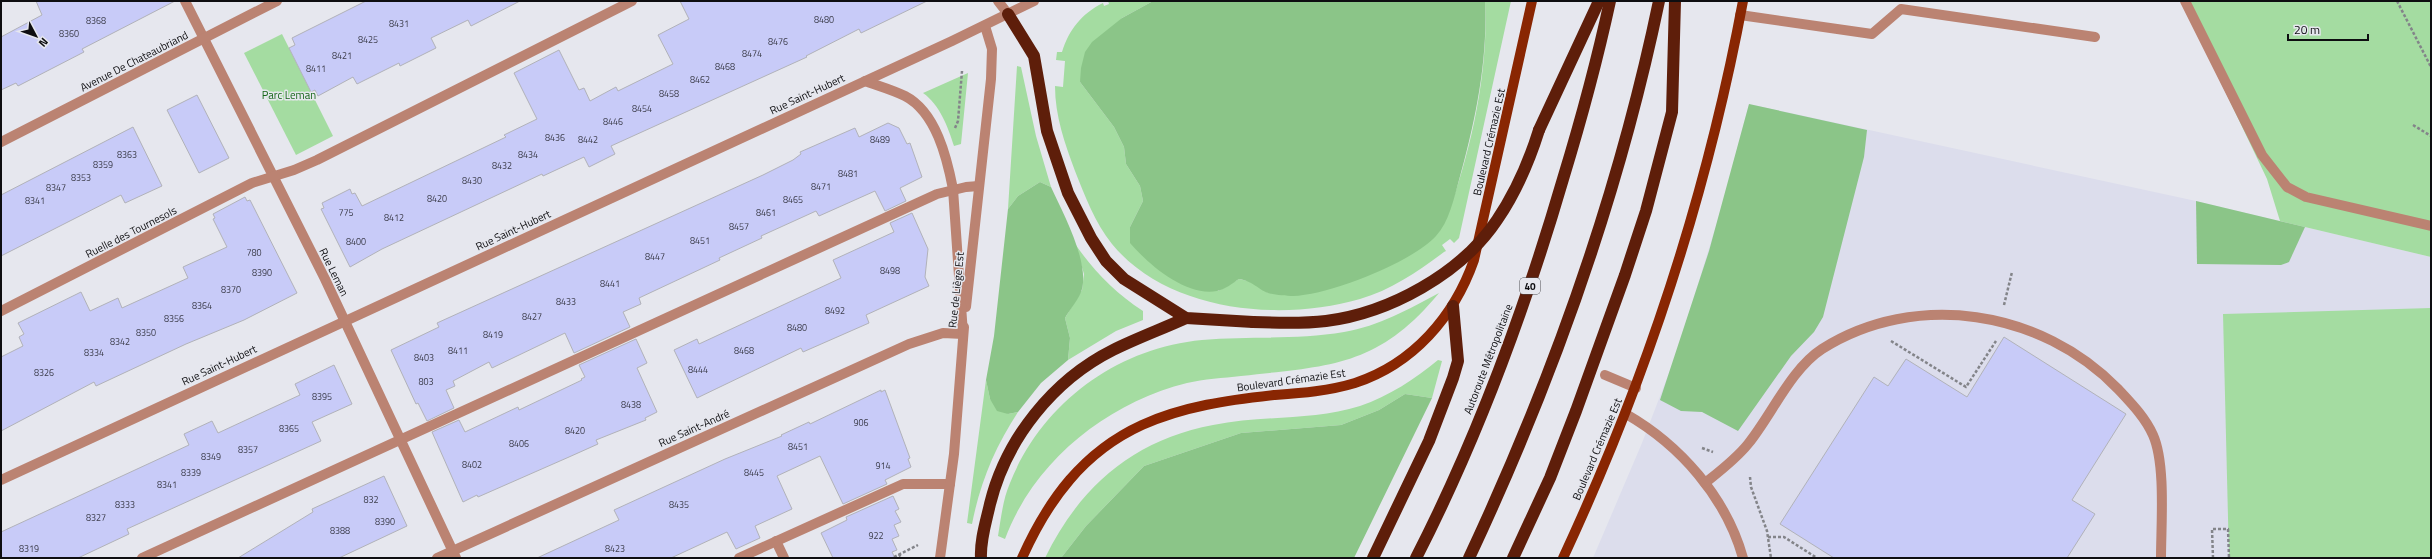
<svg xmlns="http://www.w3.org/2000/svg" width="2432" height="559" font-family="'Titillium Web',sans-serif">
  <rect width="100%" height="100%" fill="#e6e7ee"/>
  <polygon fill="#dcddec" points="1749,104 2196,201 2431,257 2431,558 1593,558 1642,443 1677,352 1722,206"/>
  <g fill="#a4dca1">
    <path d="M1108 1H1153L1122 18 1080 82 1114 127 1124 147 1126 164 1140 186 1143 201 1130 227 1218 291 1239 279 1252 282 1268 293 1447 217C1471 151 1489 71 1485 1H1511L1459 238 1454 243 1450 239 1442 245 1446 251 1444 252C1419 271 1391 290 1360 299 1280 322 1168 312 1112 244 1095 223 1085 196 1075 171 1065 144 1055 116 1055 86L1063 87 1065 61 1056 60 1057 52H1062C1069 30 1081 14 1103 3L1104 6 1109 4Z"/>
    <polygon points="2182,1 2431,1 2431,257 2280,221 2267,179"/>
    <polygon points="282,34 333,136 296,155 244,53"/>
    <polygon points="1017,66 1021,67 1036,136 1051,187 1040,182 1018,196 1008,209"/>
    <path d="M968 73 961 144 954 146C948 127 940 105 923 93Z"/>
    <path d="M1075 244C1094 271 1115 293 1143 311V320L1116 331 1068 360 1070 338 1065 318 1082 290 1084 274Z"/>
    <path d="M1439 293C1378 367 1330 366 1241 376 1223 378 1204 379 1187 383 1107 403 1034 461 1005 539L998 536C1001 518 1003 499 1010 483 1042 403 1117 348 1202 340 1250 336 1297 340 1344 332 1379 326 1409 309 1439 293Z"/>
    <polygon points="2431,308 2431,558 2229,558 2223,314"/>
    <path d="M1438 360 1442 361 1432 398 1405 394 1379 410 1341 425 1241 433 1144 466 1086 526 1061 558H1045C1080 486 1134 440 1213 425 1261 415 1313 421 1360 406 1389 396 1415 379 1438 360Z"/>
    <path d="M986 380 990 399 1008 414 1018 412C995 447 980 483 972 524L967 523Z"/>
  </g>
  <g fill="#8bc588">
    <path d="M1153 1H1485C1488 61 1475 123 1459 180 1454 198 1449 222 1436 236 1411 263 1329 295 1293 296 1286 296 1275 295 1268 293 1257 289 1255 282 1239 279 1233 283 1224 290 1217 291 1186 297 1148 264 1130 243V227L1143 201 1140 186 1126 164 1124 147 1114 127 1080 82 1081 68 1085 52 1092 42 1122 18Z"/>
    <polygon points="1749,104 1867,130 1864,157 1823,317 1814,332 1791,356 1738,431 1702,412 1681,411 1660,400 1709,251"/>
    <path d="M1040 182 1051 187C1063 213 1089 261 1082 289 1080 298 1070 309 1065 318L1070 338 1068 360 1041 383 1018 412 1008 414 997 411 990 399 986 380 994 336 1008 209 1018 196Z"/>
    <polygon points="2196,201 2305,227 2289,262 2281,265 2197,264"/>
    <polygon points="1405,394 1432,398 1354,558 1061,558 1086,526 1144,466 1241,433 1341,425 1379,410"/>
  </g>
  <g fill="#c8cbf8" stroke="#b1b2b9">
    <polygon points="36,1 175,1 82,49 84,52 18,86 16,83 1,90 1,37 42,15"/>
    <polygon points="366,1 520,1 471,26 468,20 431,38 436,48 400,66 399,63 357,84 353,77 318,96 315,90 311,92 289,48 295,45 292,38"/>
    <polygon points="680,1 927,1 861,33 859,29 806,56 807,57 611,146 615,154 589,167 584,157 543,176 542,174 382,249 350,267 321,209 324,208 322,203 350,189 352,194 355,193 362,206 506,137 504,135 537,119 514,73 559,50 579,90 584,88 590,101 616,87 618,91 673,64 658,35 689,19"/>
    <polygon points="197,95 229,158 199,173 167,110"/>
    <polygon points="888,123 899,128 907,144 910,143 922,177 900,188 906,201 885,211 875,191 819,216 816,211 761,236 762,238 719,258 720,260 639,298 641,304 623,312 630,327 574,353 565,333 492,368 489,362 453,381 455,386 446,390 454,408 427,421 418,403 416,404 391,350 439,327 437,323 763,175 793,160 801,154 800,152 855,128 859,137"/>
    <polygon points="133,127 162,186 125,203 121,195 1,256 1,195"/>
    <polygon points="245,197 247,201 250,200 297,293 244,320 186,344 96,386 94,382 1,431 1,357 23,346 19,337 24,334 18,323 81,292 90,311 118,298 122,308 188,278 183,267 227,247 213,219 215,218 213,214"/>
    <polygon points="912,213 928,249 925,277 929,286 866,315 869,323 803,352 801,348 697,398 674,350 697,339 699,344 841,278 833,260 894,232 890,223"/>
    <polygon points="2004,337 2126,414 2072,500 2095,514 2067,558 1834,558 1780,524 1874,377 1888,386 1906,359 1967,397"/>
    <polygon points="636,339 647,363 637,368 657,412 645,418 646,420 596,440 598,444 569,457 478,497 477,495 463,502 432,432 459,420 465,432 518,407 519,410 582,380 581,379 585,377 579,365"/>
    <polygon points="334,365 352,404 312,422 321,441 127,529 129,534 78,558 1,558 1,532 189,445 184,434 212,421 218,433 300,395 295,384"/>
    <polygon points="881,390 881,392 885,390 910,458 908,459 911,467 885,480 887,484 843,504 820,456 777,476 792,509 755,526 760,538 736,549 727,532 671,558 537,558 619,520 614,510 725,459 782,436 781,435 809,422 810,424"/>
    <polygon points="384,476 407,526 339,558 238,558 313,512 312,509"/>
    <polygon points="893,496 899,509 895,511 901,522 894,525 899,536 892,539 897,550 892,552 895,558 833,558 821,533 847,520 846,517"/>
  </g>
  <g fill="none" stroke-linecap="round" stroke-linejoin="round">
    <g stroke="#838489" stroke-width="2.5" stroke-dasharray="3 2" stroke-linecap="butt">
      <polyline points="2397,1 2431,67"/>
      <polyline points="2413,125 2431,136"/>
      <polyline points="955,128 958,121 962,71"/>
      <polyline points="2004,305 2012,272"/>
      <polyline points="1891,341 1966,387 1996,341"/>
      <polyline points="1702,448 1713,452"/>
      <polyline points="1750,477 1751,487 1767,531 1771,558"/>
      <polyline points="1768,537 1784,537 1817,558"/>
      <polyline points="899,554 901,558"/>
      <polyline points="894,557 918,545"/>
      <polyline points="2213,558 2212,529 2228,529 2229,558"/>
    </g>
    <g stroke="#bb8372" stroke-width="10">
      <polyline points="185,1 325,279 456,558"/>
      <polyline points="998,1 1008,14"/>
      <polyline points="2185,1 2262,155 2287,187 2306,197 2431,226"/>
      <polyline points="1740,15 1872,34 1901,9 2095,37"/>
      <polyline points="1,142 277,1"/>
      <polyline points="966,307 991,79 992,49 985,26"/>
      <polyline points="1,311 252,183 294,170 317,160 632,1"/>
      <polyline points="1605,375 1636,388"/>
      <path d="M1626 414C1680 445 1726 497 1743 558"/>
      <polyline points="1,480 952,41 1034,1"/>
      <path d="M1705 483C1720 471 1736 459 1748 444 1771 416 1791 369 1822 349 1915 290 2042 310 2118 389 2131 403 2145 417 2153 435 2166 464 2161 525 2161 558"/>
      <polyline points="776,541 784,558"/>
      <polyline points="142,558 937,194 966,187 979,186"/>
      <path d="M437 558 909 344 943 333 963 334 953 189C947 158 936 112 905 96 893 90 879 86 865 81"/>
      <polyline points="739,558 903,484 950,484"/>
      <polyline points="940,558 954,454 964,327"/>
    </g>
    <g stroke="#892602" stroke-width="10">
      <path d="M1022 558C1048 500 1083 452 1142 425 1184 406 1229 400 1274 395 1301 393 1329 391 1355 383 1413 364 1454 317 1474 260L1532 1"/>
      <path d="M1563 558C1646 380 1707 194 1743 1"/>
    </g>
    <g stroke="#5e1e0a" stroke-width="12">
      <polyline points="1008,14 1034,56 1047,131 1068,193 1091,238 1106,261 1124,279 1186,318 1253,322"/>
      <polyline points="1539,130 1599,1"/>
      <path d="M981 558C980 540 986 522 990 504 1006 439 1053 380 1113 350 1137 338 1162 329 1186 318"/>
      <polyline points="1373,558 1429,441 1453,378 1458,361 1453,306"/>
      <path d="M1416 558C1478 437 1525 309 1563 179 1581 120 1597 61 1610 1"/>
      <path d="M1469 558C1552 381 1619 193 1659 1"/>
      <polyline points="1513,558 1550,478 1576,411 1625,275 1646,211 1672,112 1675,1"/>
    </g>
    <path stroke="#5e1e0a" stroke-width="12" d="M1253 322C1277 323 1301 324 1326 321 1389 313 1461 274 1497 220 1516 192 1529 162 1539 130"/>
  </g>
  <g text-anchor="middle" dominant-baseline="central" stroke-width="3" stroke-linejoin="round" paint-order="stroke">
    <g font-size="9" fill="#3c3d4b">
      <text x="824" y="19">8480</text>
      <text x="96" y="20">8368</text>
      <text x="399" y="23">8431</text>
      <text x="69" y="33">8360</text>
      <text x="368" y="39">8425</text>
      <text x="778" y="41">8476</text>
      <text x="752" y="53">8474</text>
      <text x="342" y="55">8421</text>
      <text x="725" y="66">8468</text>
      <text x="316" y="68">8411</text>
      <text x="700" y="79">8462</text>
      <text x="669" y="93">8458</text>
      <text x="642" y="108">8454</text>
      <text x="613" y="121">8446</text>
      <text x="555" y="137">8436</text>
      <text x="588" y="139">8442</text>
      <text x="880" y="139">8489</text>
      <text x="127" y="154">8363</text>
      <text x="528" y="154">8434</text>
      <text x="103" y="164">8359</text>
      <text x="502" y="165">8432</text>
      <text x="848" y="173">8481</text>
      <text x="81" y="177">8353</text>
      <text x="472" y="180">8430</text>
      <text x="821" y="186">8471</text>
      <text x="56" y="187">8347</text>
      <text x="437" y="198">8420</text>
      <text x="793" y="199">8465</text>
      <text x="35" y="200">8341</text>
      <text x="346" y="212">775</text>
      <text x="766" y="212">8461</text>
      <text x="394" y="217">8412</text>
      <text x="739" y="226">8457</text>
      <text x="700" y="240">8451</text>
      <text x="356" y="241">8400</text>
      <text x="254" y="252">780</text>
      <text x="655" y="256">8447</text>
      <text x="890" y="270">8498</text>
      <text x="262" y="272">8390</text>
      <text x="610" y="283">8441</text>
      <text x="231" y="289">8370</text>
      <text x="566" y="301">8433</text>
      <text x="202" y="305">8364</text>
      <text x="835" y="310">8492</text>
      <text x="532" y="316">8427</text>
      <text x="174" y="318">8356</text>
      <text x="797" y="327">8480</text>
      <text x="146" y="332">8350</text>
      <text x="493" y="334">8419</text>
      <text x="120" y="341">8342</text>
      <text x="458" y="350">8411</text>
      <text x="744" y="350">8468</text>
      <text x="94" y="352">8334</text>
      <text x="424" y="357">8403</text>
      <text x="698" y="369">8444</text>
      <text x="44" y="372">8326</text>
      <text x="426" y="381">803</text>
      <text x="322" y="396">8395</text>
      <text x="631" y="404">8438</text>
      <text x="861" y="422">906</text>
      <text x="289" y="428">8365</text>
      <text x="575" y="430">8420</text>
      <text x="519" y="443">8406</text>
      <text x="798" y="446">8451</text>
      <text x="248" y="449">8357</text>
      <text x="211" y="456">8349</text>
      <text x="472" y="464">8402</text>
      <text x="883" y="465">914</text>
      <text x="191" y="472">8339</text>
      <text x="754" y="472">8445</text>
      <text x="167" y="484">8341</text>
      <text x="371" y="499">832</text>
      <text x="125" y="504">8333</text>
      <text x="679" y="504">8435</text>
      <text x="96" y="517">8327</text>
      <text x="385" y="521">8390</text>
      <text x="340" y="530">8388</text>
      <text x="876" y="535">922</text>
      <text x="29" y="548">8319</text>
      <text x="615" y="548">8423</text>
    </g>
    <rect fill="#e6e7ee" stroke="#4f4f53" stroke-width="1" x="1520" y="278" width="20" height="16" rx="3"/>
    <g font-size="10" font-weight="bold" fill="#0e0e11">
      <text x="1530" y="286">40</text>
    </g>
    <g font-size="11" fill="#0e0e11" stroke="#e6e7ee">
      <text transform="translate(134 61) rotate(-27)">Avenue De Chateaubriand</text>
      <text transform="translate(807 94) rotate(-25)">Rue Saint-Hubert</text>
      <text transform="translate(1489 142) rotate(-77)">Boulevard Crémazie Est</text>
      <text transform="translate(513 230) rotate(-25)">Rue Saint-Hubert</text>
      <text transform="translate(131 232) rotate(-27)">Ruelle des Tournesols</text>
      <text transform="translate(334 272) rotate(64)">Rue Leman</text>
      <text transform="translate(956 290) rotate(-84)">Rue de Liège Est</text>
      <text transform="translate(1488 359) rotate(-69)">Autoroute Métropolitaine</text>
      <text transform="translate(219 365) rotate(-25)">Rue Saint-Hubert</text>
      <text transform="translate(1291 380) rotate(-8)">Boulevard Crémazie Est</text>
      <text transform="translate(694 428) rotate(-24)">Rue Saint-André</text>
      <text transform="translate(1597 449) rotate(-67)">Boulevard Crémazie Est</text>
    </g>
    <g font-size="11" fill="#146517" stroke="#e6e7ee">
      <text x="289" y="95">Parc Leman</text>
    </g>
  </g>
  <rect width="2432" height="559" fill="none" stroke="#0e0e11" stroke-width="4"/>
  <g transform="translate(36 36) rotate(131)" stroke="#e6e7ee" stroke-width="3" paint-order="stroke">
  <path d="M0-3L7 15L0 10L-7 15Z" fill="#0e0e11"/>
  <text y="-6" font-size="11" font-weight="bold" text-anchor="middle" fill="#0e0e11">N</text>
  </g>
  <path d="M2288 34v6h80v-6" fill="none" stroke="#0e0e11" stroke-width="2"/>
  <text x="2294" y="34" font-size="12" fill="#0e0e11" stroke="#e6e7ee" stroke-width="3" paint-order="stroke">20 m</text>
</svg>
